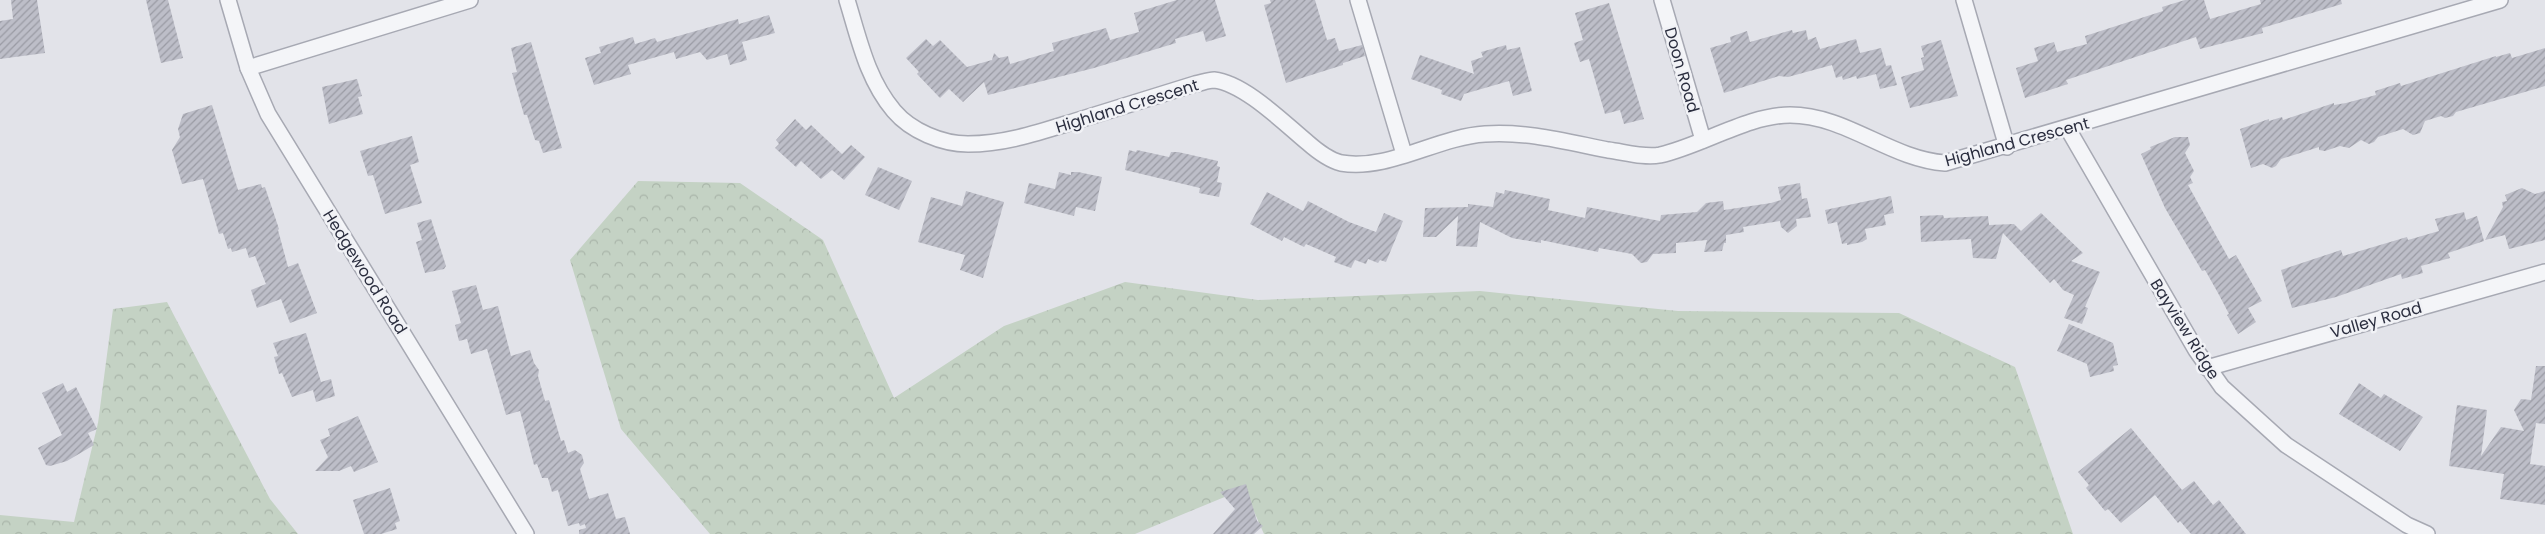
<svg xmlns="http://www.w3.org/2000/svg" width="2545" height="534" font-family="Poppins,sans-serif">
  <defs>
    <pattern id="forest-crowns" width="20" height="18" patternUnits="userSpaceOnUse" patternTransform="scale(1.25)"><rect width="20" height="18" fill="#c4d2c4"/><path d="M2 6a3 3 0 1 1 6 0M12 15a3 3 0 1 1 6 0" fill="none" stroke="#a9b5a9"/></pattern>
    <pattern id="building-hatch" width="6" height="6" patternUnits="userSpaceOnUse" patternTransform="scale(1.25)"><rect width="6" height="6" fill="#bdbec8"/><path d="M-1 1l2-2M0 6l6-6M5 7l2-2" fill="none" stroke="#9a9ba4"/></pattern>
  </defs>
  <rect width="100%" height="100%" fill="#e2e3e9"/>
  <g fill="url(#forest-crowns)">
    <polygon points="638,181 740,183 823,240 894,398 1004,326 1125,282 1258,300 1480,291 1678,311 1899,313 2015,367 2073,534 1264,534 1244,489 1135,534 710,534 621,429 570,260"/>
    <polygon points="167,302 270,499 298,534 0,534 0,515 74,522 98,423 113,309"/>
  </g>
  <g fill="url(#building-hatch)">
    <polygon points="11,0 37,0 45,53 0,59 0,21 13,19"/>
    <polygon points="146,0 168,0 183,58 161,63"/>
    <polygon points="1177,0 1215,0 1226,36 1206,42 1203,31 1175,39 1176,43 1094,68 988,95 984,82 963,102 949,89 940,98 917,74 919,72 906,58 926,39 933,46 940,40 967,67 992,60 994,53 999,58 1008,56 1010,64 1054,51 1052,43 1106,28 1110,40 1139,32 1134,13"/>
    <polygon points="1270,0 1315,0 1327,40 1335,38 1339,51 1362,45 1365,56 1343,63 1343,65 1286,83 1264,5 1271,3"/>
    <polygon points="2185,0 2204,0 2210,19 2261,4 2260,0 2341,0 2342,4 2262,28 2263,33 2200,49 2196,37 2066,80 2068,84 2025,98 2016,68 2038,61 2034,48 2054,42 2057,52 2087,44 2085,36 2163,11 2162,7"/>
    <polygon points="1609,3 1644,119 1624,124 1620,110 1605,114 1589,59 1580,62 1574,43 1583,40 1575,13"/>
    <polygon points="769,15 775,33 742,42 747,60 730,65 727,54 707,60 700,52 676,59 674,52 628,65 631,74 594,85 585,58 601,53 599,47 633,37 635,44 655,38 657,42 738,19 739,24"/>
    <polygon points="1792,30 1793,33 1806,30 1808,40 1816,37 1820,49 1856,39 1860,53 1881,48 1886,66 1891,65 1897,85 1880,89 1876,74 1857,79 1856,76 1843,80 1842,76 1836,78 1832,65 1788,77 1779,76 1724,93 1710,48 1731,42 1730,37 1747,31 1750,42"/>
    <polygon points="1941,40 1958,96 1910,108 1901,77 1924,70 1921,58 1924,57 1921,46"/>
    <polygon points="531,42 562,148 543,153 539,141 535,140 527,115 524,115 512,73 517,72 511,48"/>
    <polygon points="1506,45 1507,50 1520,47 1532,91 1513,96 1509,81 1464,94 1461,101 1441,94 1442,90 1411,79 1420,55 1474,74 1471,61 1483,57 1481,52"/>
    <polygon points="2545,48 2545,86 2456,112 2453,116 2445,118 2441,116 2425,121 2420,133 2413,135 2403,129 2378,137 2374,142 2369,144 2361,140 2349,148 2340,146 2325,151 2319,150 2319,147 2281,159 2276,166 2272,168 2263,164 2251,168 2240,129 2269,119 2269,121 2282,117 2283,120 2334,103 2334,105 2346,103 2376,95 2375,91 2400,83 2401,86 2496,56 2496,57 2510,53 2512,58"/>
    <polygon points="357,79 362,96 358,97 363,114 329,124 322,87"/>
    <polygon points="212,105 238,190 261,184 262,188 265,187 279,229 278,230 288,267 298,263 317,313 290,323 281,299 257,308 251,290 266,284 255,256 249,258 246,248 232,252 231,248 228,249 223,233 219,234 203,179 182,184 172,150 180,137 178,129 183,114"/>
    <polygon points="795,119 806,130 811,125 842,154 851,145 865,157 844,180 832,170 821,179 801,161 796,167 775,148 779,144 776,140"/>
    <polygon points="412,136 419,162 410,165 422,203 385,214 373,175 368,176 360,151"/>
    <polygon points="2175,137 2188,137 2190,145 2185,153 2194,171 2190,177 2193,183 2188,185 2229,259 2236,255 2262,301 2248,308 2256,322 2238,334 2227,315 2229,314 2218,293 2205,270 2202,271 2165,208 2141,154 2151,149 2150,147"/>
    <polygon points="1129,150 1136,152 1137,150 1169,157 1171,152 1178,152 1218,161 1217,166 1220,167 1217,182 1222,183 1219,197 1199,193 1200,188 1125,170"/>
    <polygon points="878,167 912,181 899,210 865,195"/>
    <polygon points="1059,172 1071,175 1071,172 1078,172 1102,177 1095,211 1076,207 1074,216 1024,203 1029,183 1055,189"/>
    <polygon points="1800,183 1802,199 1807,198 1811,217 1796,219 1797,226 1788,233 1781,227 1780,221 1743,227 1744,232 1726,235 1726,243 1724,243 1722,251 1704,252 1707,240 1676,243 1676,253 1653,254 1647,262 1641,263 1632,254 1599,248 1598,252 1541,240 1541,243 1512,238 1480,222 1477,247 1456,246 1458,216 1436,237 1423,237 1425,208 1468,207 1468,204 1493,207 1496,192 1504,194 1505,190 1550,199 1548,210 1585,218 1587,207 1660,221 1661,215 1697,212 1706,203 1723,201 1724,210 1771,203 1781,200 1778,187"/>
    <polygon points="2522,188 2535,194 2545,191 2545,240 2509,249 2505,235 2485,240 2503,207 2502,202 2507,201 2505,195"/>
    <polygon points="966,191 1004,202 983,278 960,270 965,255 918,242 931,197 962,206"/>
    <polygon points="1267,192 1303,211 1308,201 1349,222 1376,232 1384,213 1403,221 1386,262 1380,260 1378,263 1368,259 1366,264 1355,260 1351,268 1334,262 1336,257 1306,244 1304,247 1284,237 1282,241 1250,224"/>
    <polygon points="1891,196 1894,213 1884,215 1886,225 1865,229 1867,239 1862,242 1847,245 1847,243 1842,244 1837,222 1828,224 1825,210"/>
    <polygon points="2464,212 2466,220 2477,216 2484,241 2448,253 2450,258 2421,266 2423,273 2402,279 2401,274 2336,297 2292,308 2281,270 2341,250 2343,256 2407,237 2408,240 2439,231 2435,219"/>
    <polygon points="2041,213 2083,253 2071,261 2100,272 2085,307 2088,308 2082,324 2064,318 2074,295 2063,290 2054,279 2050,283 2003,233 1996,259 1973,258 1971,239 1921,242 1920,216 1943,215 1944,218 1988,216 1989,225 2014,224 2021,231"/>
    <polygon points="431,219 446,266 444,269 425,273 416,242 422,240 417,223"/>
    <polygon points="476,285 483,310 498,306 511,356 530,350 534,363 539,370 538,376 545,401 549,400 561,441 564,440 568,453 575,450 582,455 584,463 580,469 589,499 608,493 616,519 625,517 630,534 579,534 579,530 586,528 585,524 580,526 579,523 568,526 558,490 552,492 548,478 542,478 537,464 534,465 520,411 506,415 487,349 471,354 467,339 459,341 455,325 461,323 452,291"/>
    <polygon points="2069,324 2113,343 2118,365 2113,366 2114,371 2090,377 2087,364 2057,351"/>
    <polygon points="306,333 321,382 331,379 335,396 316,402 313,390 292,397 282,373 279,374 274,357 278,356 273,343"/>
    <polygon points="2536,366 2545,366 2545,424 2536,423 2530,464 2545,466 2545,505 2500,499 2504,474 2449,466 2457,405 2487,410 2481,456 2501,427 2524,431 2514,410 2521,399 2531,400"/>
    <polygon points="63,383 67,392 76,387 97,429 88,433 94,445 67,461 50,466 46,465 38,448 62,435 42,393"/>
    <polygon points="2359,383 2381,398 2384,394 2423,417 2400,451 2339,414"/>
    <polygon points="358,416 378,462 354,472 351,466 339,471 315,471 328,457 320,440 330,436 328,429"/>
    <polygon points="2131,428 2182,490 2194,481 2213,505 2219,500 2246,534 2191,534 2180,521 2178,523 2155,495 2121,523 2108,509 2105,511 2086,488 2089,485 2078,472"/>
    <polygon points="1246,484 1257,521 1263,526 1254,534 1213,534 1235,509 1220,492"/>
    <polygon points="390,488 400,521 395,523 397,529 381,534 364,534 353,500"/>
  </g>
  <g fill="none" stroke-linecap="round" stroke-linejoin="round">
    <defs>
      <g id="street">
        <polyline points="228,0 248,68 268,114 526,534"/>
        <path d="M847 0C859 39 867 79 894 111 911 131 942 144 968 144 1007 144 1043 131 1079 120 1118 108 1156 96 1195 84 1201 83 1208 80 1214 80 1244 83 1284 123 1307 142 1316 150 1329 160 1341 163 1389 171 1437 137 1485 134 1527 131 1567 142 1608 150 1624 152 1644 158 1660 155 1701 146 1748 115 1790 115 1846 115 1890 159 1945 163L2500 0"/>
        <polyline points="1358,0 1404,154"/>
        <polyline points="1662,0 1703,140"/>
        <polyline points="1964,0 2007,147"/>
        <polyline points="248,68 470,0"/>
        <polyline points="2068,129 2196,350 2222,387 2286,445 2407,525 2427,534"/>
        <polyline points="2207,368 2545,272"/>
      </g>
    </defs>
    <use href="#street" stroke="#a7a9b3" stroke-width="18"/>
    <use href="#street" stroke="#f4f5f8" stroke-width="15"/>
  </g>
  <g text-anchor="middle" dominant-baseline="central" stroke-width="5" stroke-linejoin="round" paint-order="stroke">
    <g font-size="16" fill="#2b2e3f" stroke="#f1f2f6">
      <text transform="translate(1682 70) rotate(74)">Doon Road</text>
      <text transform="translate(1127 106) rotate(-17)">Highland Crescent</text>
      <text transform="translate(2017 142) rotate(-15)">Highland Crescent</text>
      <text transform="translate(365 272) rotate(58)">Hedgewood Road</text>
      <text transform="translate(2376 320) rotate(-16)">Valley Road</text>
      <text transform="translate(2185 329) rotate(58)">Bayview Ridge</text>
    </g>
  </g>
</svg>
